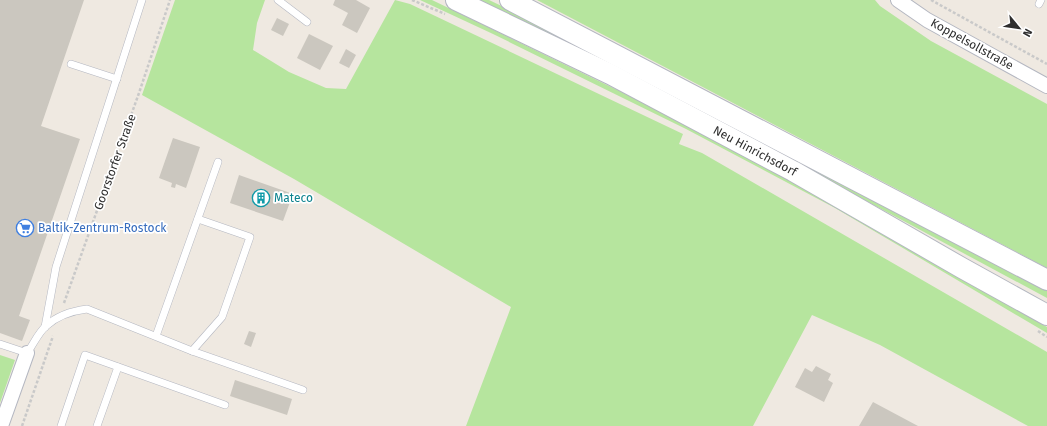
<svg xmlns="http://www.w3.org/2000/svg" width="1047" height="426" font-family="'Fira Sans',sans-serif">
  <rect width="100%" height="100%" fill="#efe9e1"/>
  <g fill="#b6e59e">
    <polygon points="175,0 265,0 257,23 253,50 289,72 326,88 346,89 395,0 410,4 683,134 679,144 702,153 1047,352 1047,426 1028,426 880,345 812,315 753,426 466,426 511,307 294,179 142,95"/>
    <polygon points="420,0 432,0 706,133 1047,327 1047,333 835,208 686,129 493,34"/>
    <polygon points="477,0 489,0 614,60 1047,288 1047,298 611,64"/>
    <polygon points="537,0 875,0 880,6 931,41 1047,104 1047,268"/>
    <polygon points="0,355 15,360 0,403"/>
  </g>
  <g fill="#cbc7bf">
    <polygon points="0,0 84,0 41,126 80,139 19,316 30,320 22,341 0,333"/>
    <polygon points="335,0 356,0 370,8 357,33 342,25 348,13 333,5"/>
    <polygon points="277,18 289,24 283,36 271,30"/>
    <polygon points="309,34 333,46 320,70 297,58"/>
    <polygon points="346,49 356,55 349,68 339,63"/>
    <polygon points="173,138 200,147 186,188 176,184 175,188 171,187 172,183 159,178"/>
    <polygon points="239,175 293,194 283,221 230,203"/>
    <polygon points="249,331 256,333 251,347 244,344"/>
    <polygon points="816,366 831,374 828,380 833,383 824,402 795,387 805,368 812,372"/>
    <polygon points="235,380 292,399 287,415 230,396"/>
    <polygon points="873,402 918,426 859,426"/>
  </g>
  <g fill="none" stroke-linecap="round" stroke-linejoin="round">
    <defs>
      <g id="service">
        <polyline points="278,0 307,22"/>
        <polyline points="1039,4 1041,0"/>
        <polyline points="71,64 117,79"/>
        <polyline points="45,327 56,267 142,0"/>
        <polyline points="156,336 218,162"/>
        <path d="M0 344 27 353C33 345 38 333 46 326 57 316 71 311 87 309L192 351 303 390"/>
        <polyline points="192,351 222,317 250,237 198,219"/>
        <polyline points="61,426 85,355 225,405"/>
        <polyline points="97,426 118,367"/>
      </g>
      <g id="minor">
        <polyline points="898,0 927,20 1047,86"/>
        <polyline points="1,426 27,353"/>
      </g>
      <g id="secondary">
        <polyline points="456,0 610,74 793,171 962,268 1047,315"/>
        <polyline points="510,0 1047,280"/>
      </g>
    </defs>
    <use href="#service" stroke="#b4b7c1" stroke-width="8"/>
    <use href="#minor" stroke="#b4b7c1" stroke-width="16"/>
    <use href="#secondary" stroke="#b4b7c1" stroke-width="22"/>
    <g stroke="#c9c9c9" stroke-width="2.5" stroke-dasharray="3 2" stroke-linecap="butt">
      <polyline points="412,0 445,14"/>
      <polyline points="931,0 1047,64"/>
      <polyline points="64,303 139,93 170,0"/>
      <polyline points="1038,331 1047,337"/>
      <polyline points="22,426 53,336"/>
    </g>
    <use href="#service" stroke="#fff" stroke-width="7"/>
    <use href="#minor" stroke="#fff" stroke-width="14"/>
    <use href="#secondary" stroke="#fff" stroke-width="20"/>
  </g>
  <defs>
    <symbol id="building-ring" viewBox="-11 -11 22 22"><circle r="9.5" fill="#fff" stroke="#0f9aa8" stroke-width="1.5"/><path d="M-4-6H4V6H1V3H-1V6H-4ZM-2.5-4.3h1.7v1.8h-1.7ZM.8-4.3h1.7v1.8H.8ZM-2.5-1h1.7V.8h-1.7ZM.8-1h1.7V.8H.8Z" fill="#0f9aa8"/></symbol>
    <symbol id="supermarket-ring" viewBox="-11 -11 22 22"><circle r="9.5" fill="#fff" stroke="#3f7fe0" stroke-width="1.5"/><path d="M-6-5.5h2.5l.6 2H6L4.5 2H-2.5L-4.4-4H-6ZM-1.5 3.2a1.3 1.3 0 1 0 .1 0ZM3 3.2a1.3 1.3 0 1 0 .1 0Z" fill="#3f7fe0"/></symbol>
  </defs>
  <g fill-rule="evenodd">
    <use href="#building-ring" x="251" y="188" width="20" height="20"/>
    <use href="#supermarket-ring" x="15" y="218" width="20" height="20"/>
  </g>
  <g text-anchor="middle" dominant-baseline="central" stroke-width="3.5" stroke-linejoin="round" paint-order="stroke">
    <g font-size="12" fill="#2e2e2e" stroke="#fff">
      <text transform="translate(972 44) rotate(29)">Koppelsollstraße</text>
      <text transform="translate(755 151) rotate(28)">Neu Hinrichsdorf</text>
      <text transform="translate(115 162) rotate(-70)">Goorstorfer Straße</text>
    </g>
    <g font-size="12" fill="#0d838f" stroke="#fff" text-anchor="start">
      <text x="274" y="198">Mateco</text>
    </g>
    <g font-size="12" fill="#366cbe" stroke="#fff" text-anchor="start">
      <text x="38" y="228">Baltik-Zentrum-Rostock</text>
    </g>
  </g>
  <g transform="translate(1019 28) rotate(119)" stroke="#ffffff" stroke-width="3" paint-order="stroke">
  <path d="M0-3L7 15L0 10L-7 15Z" fill="#2e2e2e"/>
  <text y="-6" font-size="11" font-weight="bold" text-anchor="middle" fill="#2e2e2e">N</text>
  </g>
</svg>
